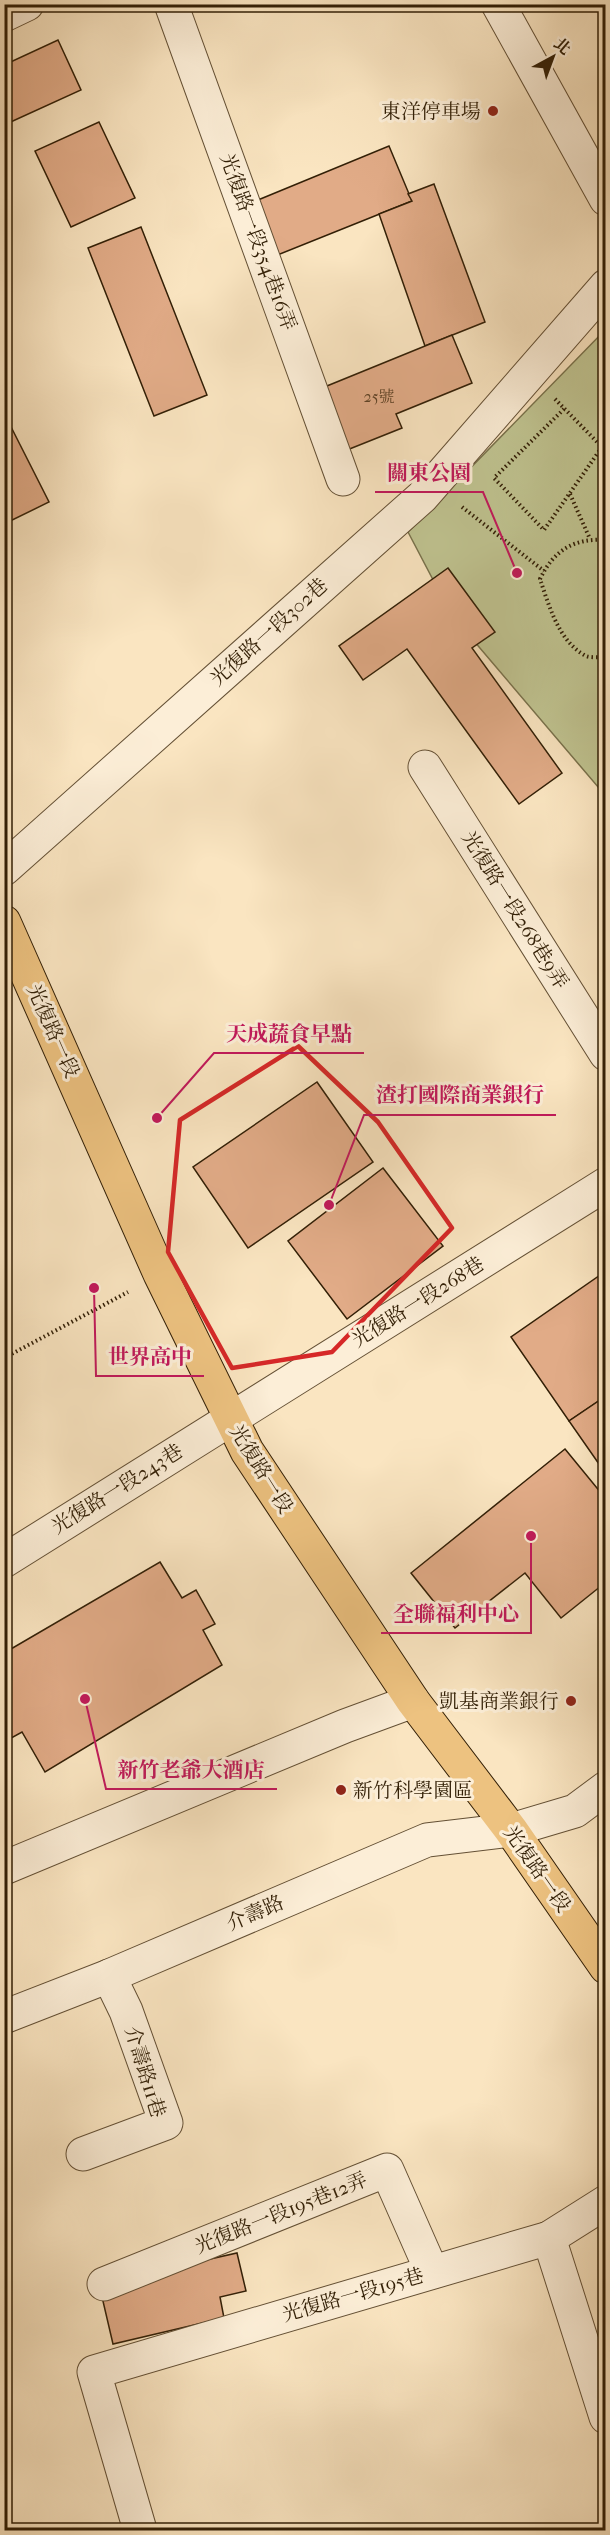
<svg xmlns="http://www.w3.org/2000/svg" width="610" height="2535" font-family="'IM FELL French Canon','Noto Serif TC',serif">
  <rect width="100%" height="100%" fill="#fae5c1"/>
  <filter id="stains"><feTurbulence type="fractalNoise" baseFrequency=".00333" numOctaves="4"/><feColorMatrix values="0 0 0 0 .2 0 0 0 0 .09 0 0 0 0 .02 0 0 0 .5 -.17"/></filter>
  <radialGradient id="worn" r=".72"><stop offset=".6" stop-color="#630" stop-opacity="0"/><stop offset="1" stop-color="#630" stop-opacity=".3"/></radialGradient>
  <polygon fill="#c0c491" stroke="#79724c" stroke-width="1.5" points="605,330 605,793 604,794 451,614 408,532"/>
  <g fill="#e1ab87" stroke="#321f06" stroke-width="1.5">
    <polygon points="58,40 81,90 4,125 4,65"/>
    <polygon points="99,122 135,198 71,227 35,151"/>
    <polygon points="389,146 412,201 275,256 253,202"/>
    <polygon points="434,184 485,322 425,346 379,214 412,201 408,194"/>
    <polygon points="141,227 207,395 154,416 88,248"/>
    <polygon points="452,335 472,383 396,414 402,428 347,450 322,388"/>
    <polygon points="4,413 49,502 4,524"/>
    <polygon points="448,568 495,632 472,648 562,773 519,804 407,649 363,680 339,646"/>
    <polygon points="317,1082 373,1162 248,1248 193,1167"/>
    <polygon points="383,1168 443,1246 347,1319 288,1241"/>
    <polygon points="606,1271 606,1396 569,1421 511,1337"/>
    <polygon points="606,1396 606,1474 569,1421"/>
    <polygon points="565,1449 606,1499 606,1582 561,1618 525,1573 455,1628 411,1573"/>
    <polygon points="160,1562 182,1598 196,1590 215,1624 203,1630 222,1665 45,1772 22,1732 4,1742 4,1653"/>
    <polygon points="237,2253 246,2291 220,2297 224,2318 113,2344 99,2284"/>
  </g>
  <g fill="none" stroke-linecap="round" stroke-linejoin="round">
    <defs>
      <g id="minor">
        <polyline points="171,4 343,479"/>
        <polyline points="498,4 606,199"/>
        <polyline points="4,15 27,4"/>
        <polyline points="425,767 606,1054"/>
        <polyline points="4,869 422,497 606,286"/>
        <polyline points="4,1561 606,1184"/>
        <polyline points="4,1868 345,1726 413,1701"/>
        <polyline points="4,2017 109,1976 427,1840 511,1830 575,1811 606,1788"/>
        <polyline points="83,2154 166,2123 126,2011 109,1976"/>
        <polyline points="549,2238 606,2417"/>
        <polyline points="104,2284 387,2170 432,2272"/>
        <polyline points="140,2530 94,2372 549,2238 606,2202"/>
      </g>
      <polyline id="major" points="4,922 160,1274 247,1451 413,1701 511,1830 606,1967"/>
    </defs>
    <use href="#minor" stroke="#645035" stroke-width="35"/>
    <use href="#major" stroke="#321f06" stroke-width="35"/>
    <g stroke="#321f06" stroke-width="4" stroke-dasharray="1.5 3" stroke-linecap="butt">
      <polyline points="555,399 602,447 544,530 494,478 564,409"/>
      <polyline points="570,494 590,539"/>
      <polyline points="462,507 544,571"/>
      <path d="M606 540C574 538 554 550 540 579 549 606 559 642 586 656 591 658 600 657 606 657"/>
      <polyline points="4,1358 128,1292"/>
    </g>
    <use href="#minor" stroke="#fceed7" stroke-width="33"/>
    <use href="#major" stroke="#edc280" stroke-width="33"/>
  </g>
  <path fill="none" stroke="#d62828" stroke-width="4.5" stroke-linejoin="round" d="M298 1046 378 1122 452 1228 332 1352 232 1368 168 1252 180 1120Z"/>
  <g fill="#8f2418" stroke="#fceed7" stroke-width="2">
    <circle cx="493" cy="111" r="6"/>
    <circle cx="571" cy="1701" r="6"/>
    <circle cx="341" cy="1790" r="6"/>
  </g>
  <g text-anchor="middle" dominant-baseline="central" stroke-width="6" stroke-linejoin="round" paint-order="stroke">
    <g font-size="16" fill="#5e4226">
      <text x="379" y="396">25號</text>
    </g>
    <g font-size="20" fill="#321f06" stroke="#fceed7" text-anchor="end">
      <text x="481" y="111">東洋停車場</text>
      <text x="559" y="1701">凱基商業銀行</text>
      <text x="353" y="1790" text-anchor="start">新竹科學園區</text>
    </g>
    <g font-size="20" fill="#321f06" stroke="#fceed7">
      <text transform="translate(258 242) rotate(70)">光復路一段354巷16弄</text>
      <text transform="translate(269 632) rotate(-42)">光復路一段302巷</text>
      <text transform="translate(515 910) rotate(58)">光復路一段268巷9弄</text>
      <text transform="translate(53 1031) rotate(66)">光復路一段</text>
      <text transform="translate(418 1302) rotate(-32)">光復路一段268巷</text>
      <text transform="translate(261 1469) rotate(58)">光復路一段</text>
      <text transform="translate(117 1489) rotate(-32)">光復路一段243巷</text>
      <text transform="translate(537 1869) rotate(55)">光復路一段</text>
      <text transform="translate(255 1913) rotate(-23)">介壽路</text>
      <text transform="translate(145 2072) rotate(73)">介壽路11巷</text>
      <text transform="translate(281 2213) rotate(-22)">光復路一段195巷12弄</text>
      <text transform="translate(353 2295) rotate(-16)">光復路一段195巷</text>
    </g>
  </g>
  <path fill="none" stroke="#c2185b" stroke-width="2" d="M517 573L483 492H375M157 1118L214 1053H364M329 1205L364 1115H556M94 1288L96 1376H204M531 1536L531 1633H381M85 1699L106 1789H277"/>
  <g fill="#c2185b" stroke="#fceed7" stroke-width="2">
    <circle cx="517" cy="573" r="6"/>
    <circle cx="157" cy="1118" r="6"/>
    <circle cx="329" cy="1205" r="6"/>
    <circle cx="94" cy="1288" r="6"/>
    <circle cx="531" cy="1536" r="6"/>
    <circle cx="85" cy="1699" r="6"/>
  </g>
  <g font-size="21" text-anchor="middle" font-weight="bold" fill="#c2185b" stroke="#fceed7" stroke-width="6" stroke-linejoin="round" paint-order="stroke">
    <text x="429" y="480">關東公園</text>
    <text x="289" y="1041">天成蔬食早點</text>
    <text x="460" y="1102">渣打國際商業銀行</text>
    <text x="150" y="1364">世界高中</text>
    <text x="456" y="1621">全聯福利中心</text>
    <text x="191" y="1777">新竹老爺大酒店</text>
  </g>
  <rect width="610" height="2535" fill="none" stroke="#fae5c1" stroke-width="24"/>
  <rect x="6" y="6" width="598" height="2523" fill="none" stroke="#321f06" stroke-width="3"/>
  <rect x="12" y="12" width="586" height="2511" fill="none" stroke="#321f06" stroke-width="1.5"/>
  <g transform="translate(553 57) rotate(41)" stroke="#fceed7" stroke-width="4.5" paint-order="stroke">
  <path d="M0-4.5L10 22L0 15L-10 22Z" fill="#321f06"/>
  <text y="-9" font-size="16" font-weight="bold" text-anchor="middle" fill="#321f06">北</text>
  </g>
  <rect width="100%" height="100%" filter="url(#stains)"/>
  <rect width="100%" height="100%" fill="url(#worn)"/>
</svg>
